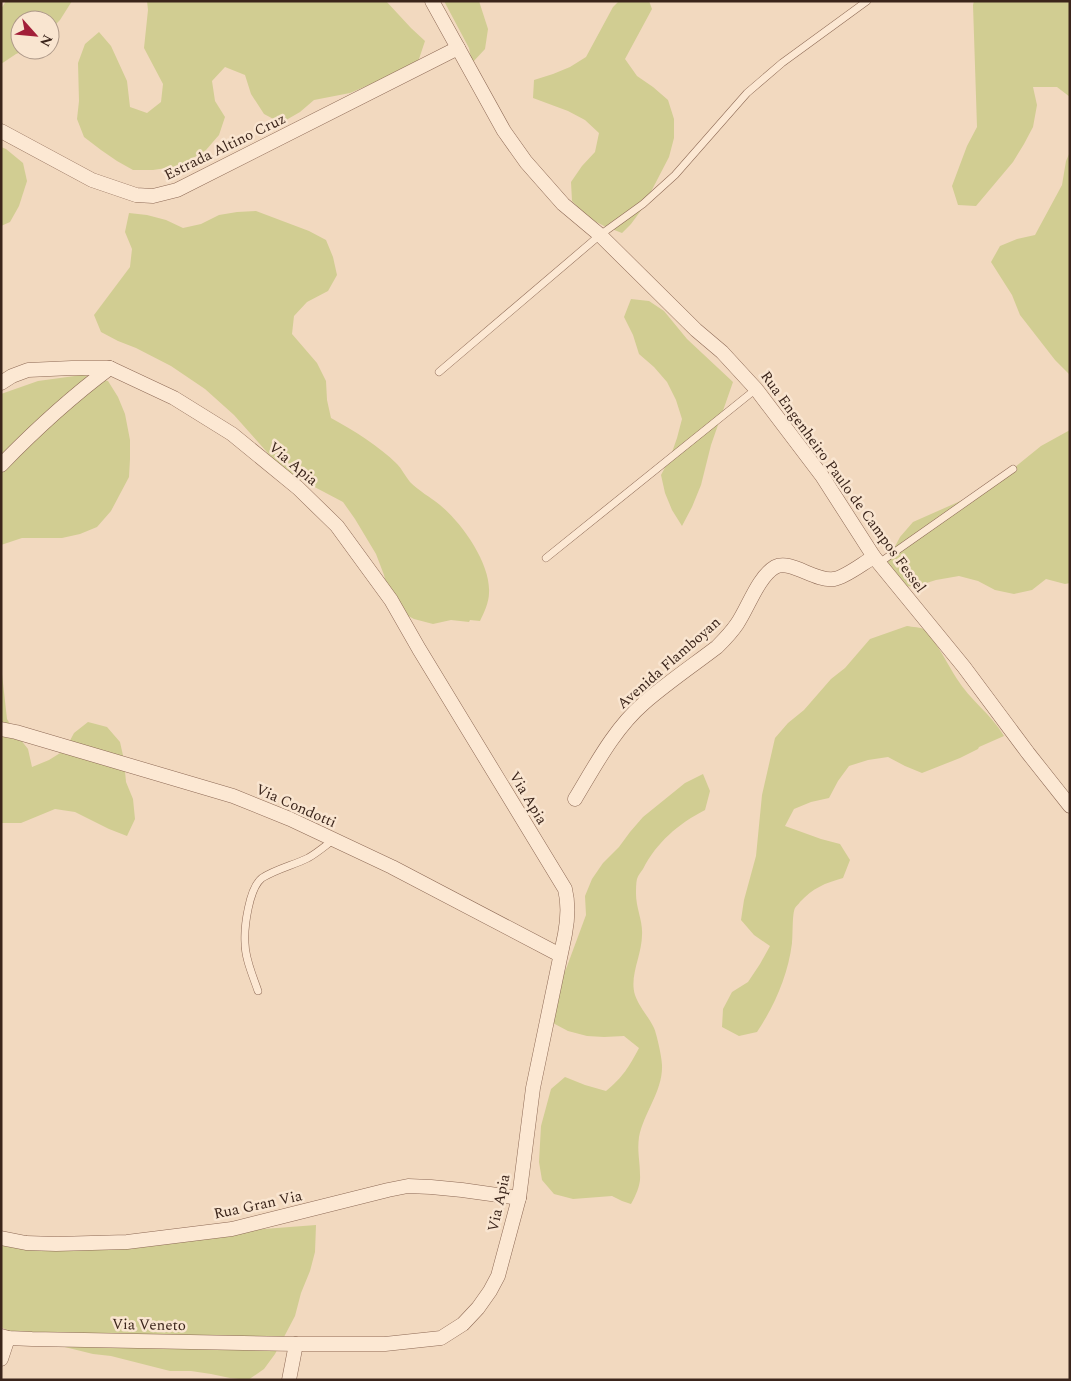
<svg xmlns="http://www.w3.org/2000/svg" width="1071" height="1381" font-family="Spectral,serif">
  <rect width="100%" height="100%" fill="#f2d9bf"/>
  <g fill="#d1cd92">
    <polygon points="6,1 72,1 60,20 50,30 50,20 20,20 20,50 26,50 16,54 1,64 1,9"/>
    <polygon points="147,1 386,1 411,28 425,41 419,59 408,75 371,84 350,93 314,100 300,112 281,123 264,114 251,94 245,75 225,67 212,81 215,101 225,117 219,135 206,150 190,160 173,167 153,170 133,170 117,161 101,150 84,137 77,119 79,101 78,63 85,44 99,32 111,46 127,81 130,107 147,113 161,102 163,84 144,48 148,10"/>
    <polygon points="444,1 479,1 488,29 485,49 472,63 469,48"/>
    <polygon points="619,1 649,1 652,9 625,59 637,76 653,87 668,100 674,119 674,138 669,157 642,209 631,224 622,233 604,226 587,217 572,201 571,182 582,166 595,152 599,133 585,120 568,111 533,98 534,80 553,74 570,67 586,57 613,7"/>
    <polygon points="974,1 1070,1 1070,97 1057,87 1033,87 1037,105 1033,127 1024,144 1013,162 976,206 958,205 952,186 967,146 977,127 973,5"/>
    <polygon points="1,147 6,149 23,163 27,181 19,206 10,222 1,226"/>
    <polygon points="1070,152 1070,375 1055,360 1020,315 1012,295 991,262 1000,246 1017,239 1035,235 1062,185 1066,161"/>
    <path d="M256 211 309 231 326 240 333 257 337 275 328 291 307 302 294 316 292 334 317 363 326 381 327 400 331 418C353 430 379 446 397 464 402 469 405 476 410 482 419 491 430 497 440 505 462 523 491 564 489 593 489 602 484 613 480 621L470 620 469 622 451 620 433 624 414 619 395 609 388 592 384 575 376 554 355 519 343 502 288 473 274 460 234 415 205 389 171 366 136 348 118 341 101 332 94 315 130 267 132 249 125 232 129 213 147 215 166 220 183 228 201 224 219 215 237 212Z"/>
    <polygon points="631,299 649,301 664,311 687,339 733,382 711,445 701,485 692,507 682,526 672,510 665,493 661,475 670,458 677,438 682,419 676,400 667,382 654,367 639,354 633,335 624,317"/>
    <polygon points="82,375 108,381 118,397 125,414 130,440 130,459 129,477 111,511 97,527 80,534 62,538 22,538 1,545 1,394 38,381"/>
    <polygon points="1070,430 1070,583 1065,584 1046,579 1032,590 1014,594 995,590 978,581 959,576 936,580 917,586 898,587 883,574 890,556 900,537 913,522 965,499 1009,472 1041,446"/>
    <path d="M907 626C912 627 921 627 926 630 928 632 929 634 930 636 941 650 948 665 957 679 970 700 991 714 1004 736L979 747 978 749 960 758 922 773 905 766 888 757 868 760 849 766 838 781 829 798 811 802 794 809 785 826 821 839 840 844 850 860 843 878C825 883 813 888 800 902 799 904 796 906 795 908 792 914 793 935 792 943 788 975 775 1005 757 1032L739 1036 722 1027 723 1009 732 992 748 982 760 964 770 946 754 935 741 920 744 900 756 856 762 795 775 738 788 723 804 710 831 679 845 668 870 639Z"/>
    <polygon points="1,665 7,719 17,735 28,749 32,767 49,760 65,750 74,733 88,722 107,727 120,742 124,760 126,782 133,799 135,819 127,836 109,829 75,812 55,809 21,823 1,823"/>
    <path d="M703 774 710 791 705 810C678 824 657 842 643 869 641 872 638 875 637 879 636 883 636 889 636 894 636 908 643 921 642 935 642 955 629 976 635 995 639 1007 649 1017 654 1028 657 1035 662 1058 662 1065 663 1091 644 1112 639 1137 637 1152 640 1161 640 1175 641 1184 636 1195 631 1204L622 1201 612 1196 573 1199 554 1194 542 1180 539 1162 541 1126 551 1089 565 1077 585 1085 606 1091C623 1077 629 1067 639 1048L624 1036 604 1037 587 1036 568 1031 551 1022 547 1004 566 969 586 915 585 896 592 879 603 863 619 847 630 832 643 817 685 783Z"/>
    <polygon points="316,1225 315,1252 310,1271 301,1293 295,1316 275,1354 264,1369 248,1380 230,1378 211,1374 191,1371 170,1371 111,1356 93,1354 16,1335 1,1327 1,1238 25,1241 186,1235"/>
  </g>
  <g fill="none" stroke-linecap="round" stroke-linejoin="round">
    <defs>
      <g id="service">
        <polyline points="439,372 600,235 643,204 675,175 747,93 782,63 867,1"/>
        <polyline points="546,558 756,389"/>
        <polyline points="879,563 1013,469"/>
        <path d="M258 991C253 976 245 959 245 943 244 927 249 888 262 878 276 869 294 865 308 858 317 853 325 846 333 840"/>
      </g>
      <g id="minor">
        <polyline points="432,1 504,131 526,162 563,204 600,235 696,330 722,352 756,389 822,476 874,557 964,667 1028,753 1070,806"/>
        <polyline points="1,131 92,180 136,195 153,196 177,190 458,48"/>
        <path d="M1 383 12 376 28 370 72 368H110L174 398 232 434 298 488 337 526 391 600 419 649 565 889C569 905 568 918 565 934L533 1088 519 1198 498 1276 490 1291 478 1308 463 1324 441 1338 385 1344H296L32 1339 8 1338 1 1336"/>
        <path d="M1 465C35 430 71 397 110 368"/>
        <polyline points="1,729 16,732 233,796 290,819 392,867 560,955"/>
        <path d="M575 799C595 766 614 729 644 703 667 683 692 666 717 647 724 640 731 633 737 624 748 608 758 577 775 567 791 559 815 582 834 579 846 577 863 563 874 557"/>
        <polyline points="1,1238 26,1243 56,1244 127,1242 232,1229 388,1190 408,1186 431,1187 462,1190 519,1198"/>
        <polyline points="1,1359 8,1338"/>
        <polyline points="289,1380 296,1344"/>
      </g>
    </defs>
    <use href="#service" stroke="#8d6955" stroke-width="8"/>
    <use href="#minor" stroke="#8d6955" stroke-width="15"/>
    <use href="#service" stroke="#fce8d3" stroke-width="7"/>
    <use href="#minor" stroke="#fce8d3" stroke-width="14"/>
  </g>
  <g text-anchor="middle" dominant-baseline="central" stroke-width="5" stroke-linejoin="round" paint-order="stroke">
    <g font-size="15" fill="#3b251b" stroke="#f9e5d0">
      <text transform="translate(225 147) rotate(-26)">Estrada Altino Cruz</text>
      <text transform="translate(293 464) rotate(40)">Via Apia</text>
      <text transform="translate(843 482) rotate(54)">Rua Engenheiro Paulo de Campos Fessel</text>
      <text transform="translate(669 663) rotate(-41)">Avenida Flamboyan</text>
      <text transform="translate(528 798) rotate(59)">Via Apia</text>
      <text transform="translate(296 806) rotate(24)">Via Condotti</text>
      <text transform="translate(499 1203) rotate(-78)">Via Apia</text>
      <text transform="translate(258 1205) rotate(-12)">Rua Gran Via</text>
      <text transform="translate(149 1325) rotate(1)">Via Veneto</text>
    </g>
  </g>
  <rect width="1071" height="1381" fill="none" stroke="#3b251b" stroke-width="5"/>
  <g transform="translate(35 35) rotate(117)"><circle r="24" fill="#f9e5d0" stroke="#ad9888"/>
  <path d="M0-4L9 19L0 12L-9 19Z" fill="#a21f39"/>
  <text y="-8" font-size="14" font-weight="bold" text-anchor="middle" fill="#3b251b">N</text>
  </g>
</svg>
